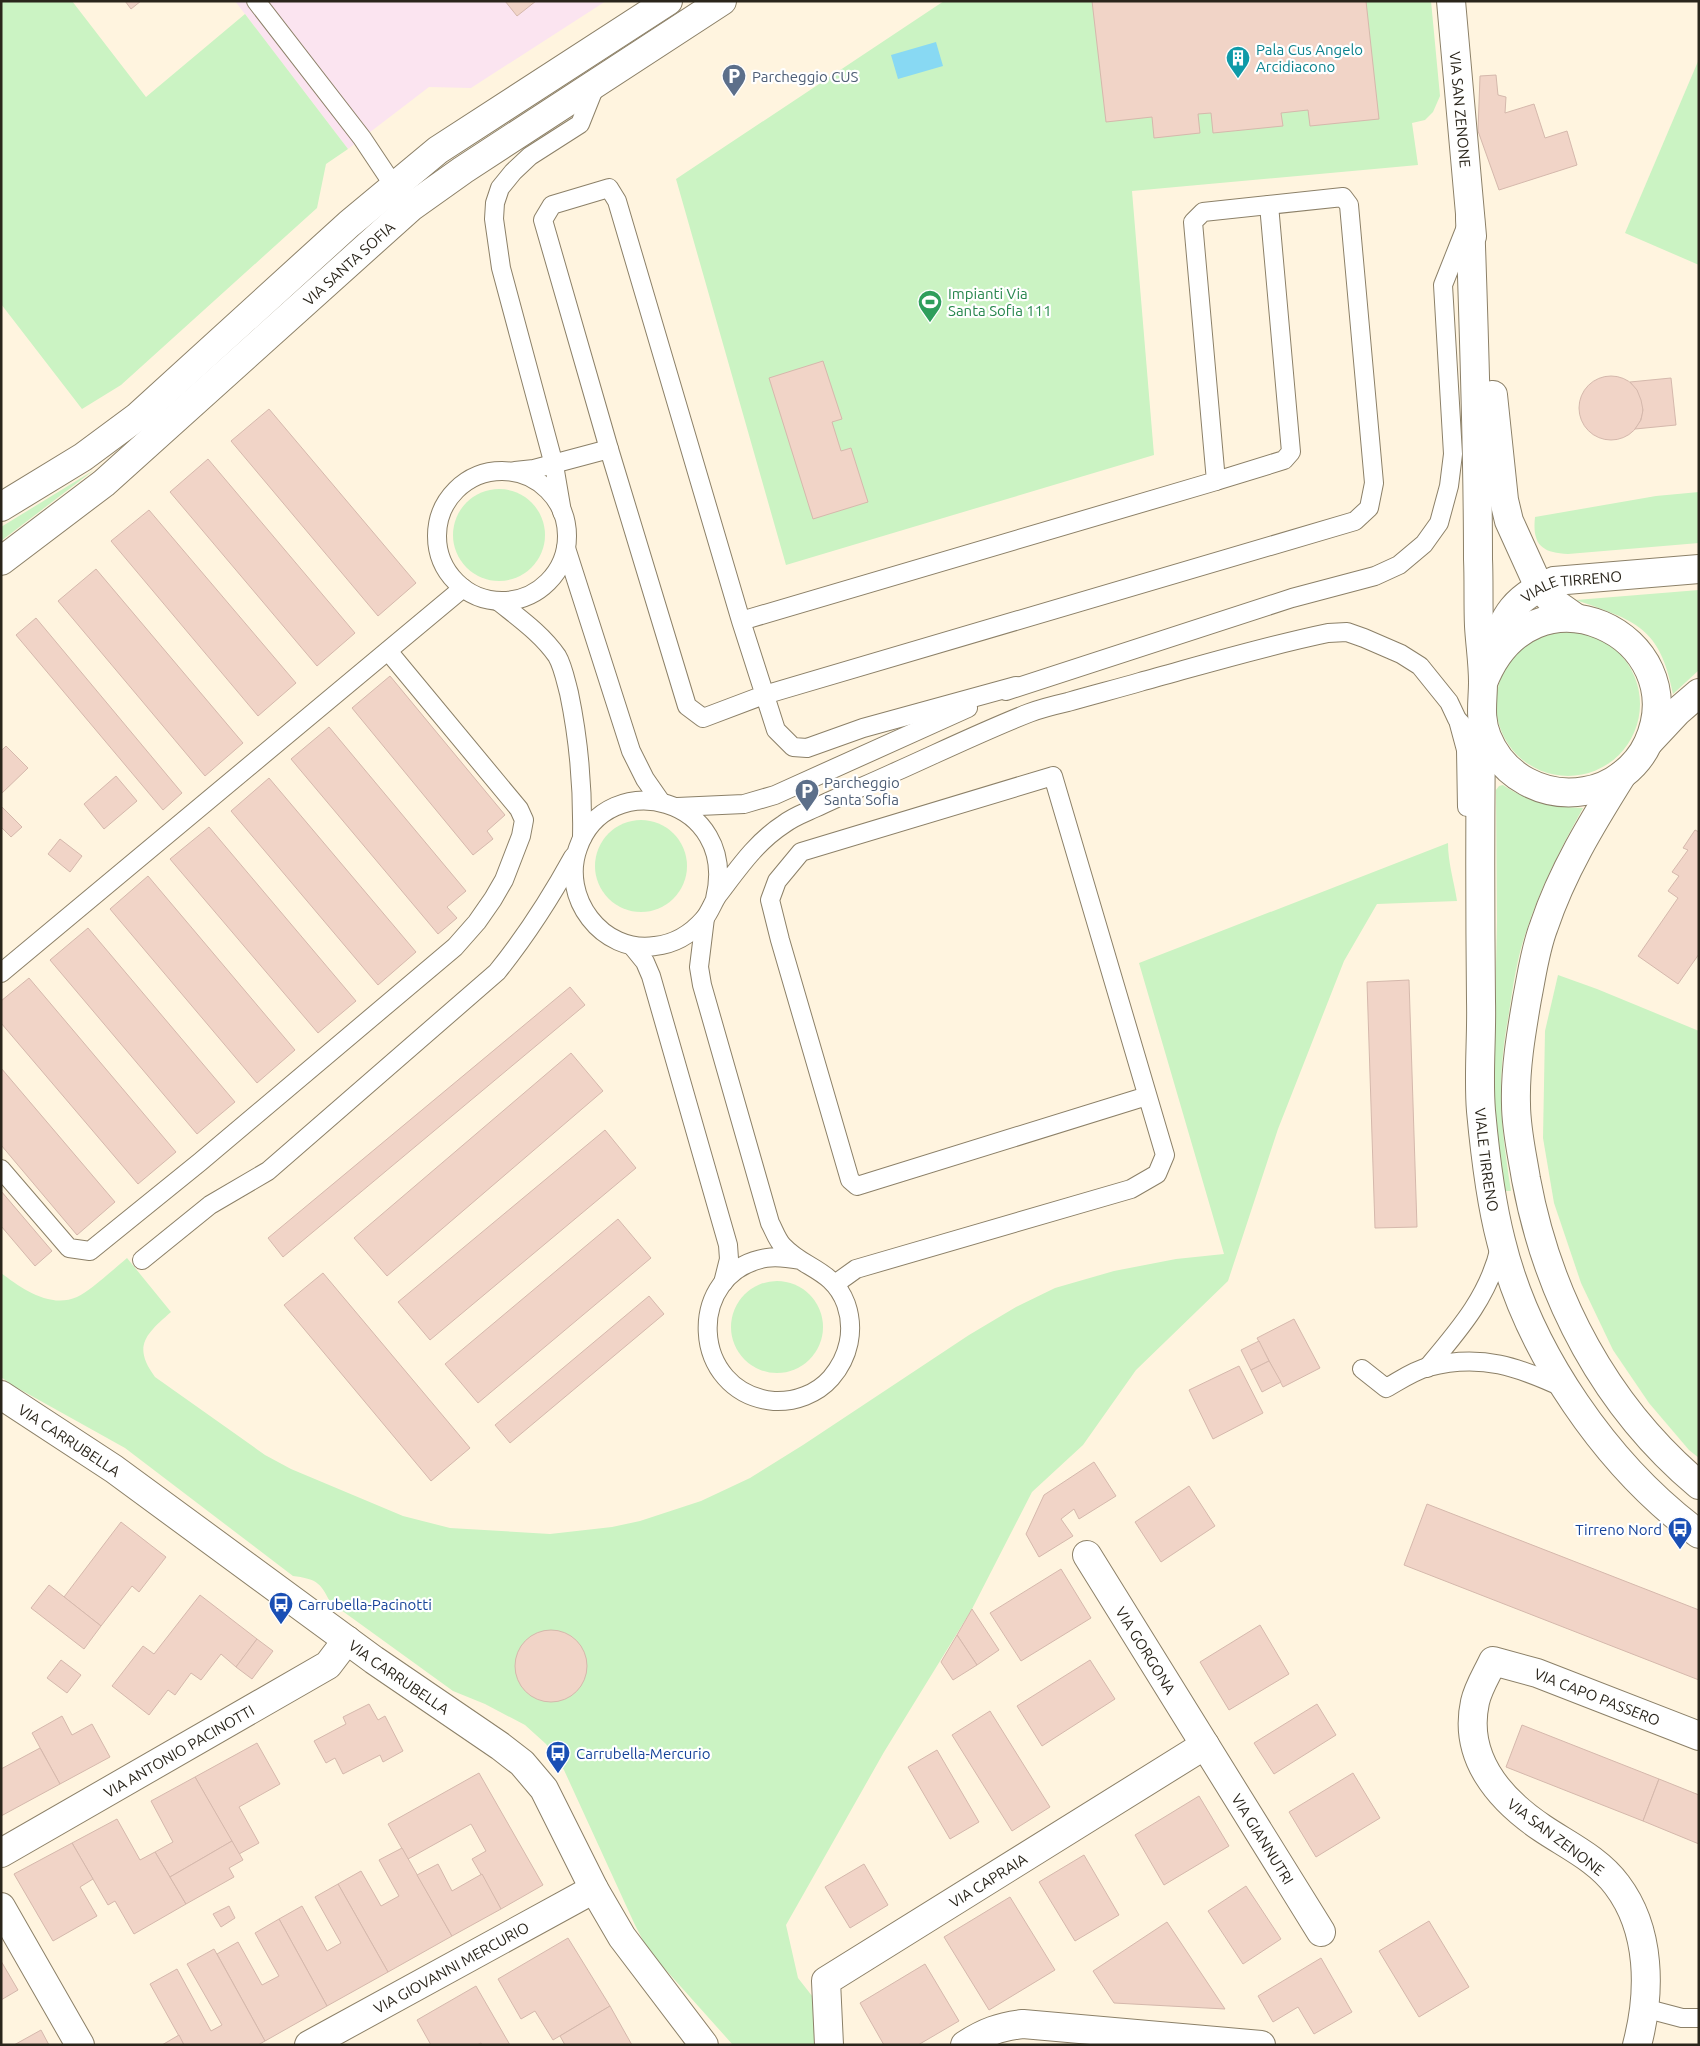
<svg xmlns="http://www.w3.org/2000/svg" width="1700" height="2046" font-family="Ubuntu,sans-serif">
  <rect width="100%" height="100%" fill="#fff4df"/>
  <polygon fill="#fbe4f0" points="235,1 606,1 471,88 429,87 348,149"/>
  <g fill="#cbf3c3">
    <polygon points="1,1 72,1 146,97 245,14 348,149 326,164 317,208 121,385 82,409 1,304"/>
    <polygon points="944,1 1431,1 1440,96 1433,112 1425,120 1412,123 1418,165 1132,191 1154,455 786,565 676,179"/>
    <polygon points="1699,59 1699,265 1625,233"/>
    <polygon points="94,470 1,541 1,527"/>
    <circle cx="499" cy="535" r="46"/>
    <path d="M1699 492V543L1568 554C1542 553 1532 545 1535 517L1656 496Z"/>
    <path d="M1699 590V670L1673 694C1660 627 1636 621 1576 600Z"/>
    <circle cx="1568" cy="704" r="72"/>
    <path d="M1503 785C1528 802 1553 807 1583 808 1561 848 1540 888 1526 932 1517 958 1513 986 1509 1013 1504 1039 1501 1066 1501 1093 1501 1125 1506 1158 1511 1191H1505L1493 1109 1497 921 1496 790 1499 786Z"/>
    <circle cx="641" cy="866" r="46"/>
    <path d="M1448 843C1448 863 1454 881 1457 901L1377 904 1344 961 1278 1129 1228 1281 1136 1370 1083 1445 1032 1492 972 1609 884 1752 786 1925 798 1978 816 2001 821 2045H733L648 1950 635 1925 564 1770 546 1744 525 1725 485 1704 453 1691 330 1602C320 1581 315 1579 293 1576L125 1448 12 1385 1 1377V1273C21 1288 50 1309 77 1297 89 1292 115 1268 127 1258L171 1312C146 1334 132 1346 155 1377L265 1455 291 1469 403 1516 450 1528 550 1534 612 1527 640 1521 701 1501 750 1478 803 1445 969 1335 1016 1307 1055 1288 1114 1271 1176 1259 1224 1254 1139 963Z"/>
    <polygon points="1558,975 1597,989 1699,1031 1699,1458 1689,1450 1649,1403 1613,1350 1581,1283 1554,1203 1543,1138 1545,1031"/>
    <circle cx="777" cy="1327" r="46"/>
  </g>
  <polygon fill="#88d9f3" points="936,42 943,66 898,79 891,55"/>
  <g fill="#f1d4c7" stroke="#d5b8ac">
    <polygon points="125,1 141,1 131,9"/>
    <polygon points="505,1 536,1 517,16"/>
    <polygon points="1092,1 1366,1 1379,119 1310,126 1308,110 1281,113 1283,126 1213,133 1211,113 1198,114 1200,133 1154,138 1152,117 1106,122"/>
    <polygon points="1496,75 1498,95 1506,97 1505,113 1534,104 1545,138 1567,131 1577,165 1499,190 1478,131 1480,76"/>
    <polygon points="823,361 842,419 832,422 841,451 851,448 868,502 813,519 769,378"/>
    <circle cx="1611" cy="408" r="32"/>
    <polygon points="1671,378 1676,425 1635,429 1641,420 1643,410 1641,400 1637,390 1630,382"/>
    <polygon points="269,409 416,583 378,616 231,441"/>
    <polygon points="208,459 355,633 317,666 170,492"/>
    <polygon points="149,510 296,683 258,716 111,541"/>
    <polygon points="96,569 243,743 205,776 58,601"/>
    <polygon points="36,618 182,793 163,810 16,635"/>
    <polygon points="390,676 505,815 487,831 493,839 473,855 352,708"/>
    <polygon points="329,727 466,891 447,907 457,918 438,934 291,759"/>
    <polygon points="6,746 28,768 1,794 1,751"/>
    <polygon points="116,776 137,801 104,829 84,804"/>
    <polygon points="269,778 416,952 378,985 231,811"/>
    <polygon points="1,806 22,827 11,837 1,827"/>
    <polygon points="209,827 356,1001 318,1033 170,859"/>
    <polygon points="1695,830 1699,832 1699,954 1678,984 1638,956 1678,898 1668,891 1679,876 1672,872 1688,850 1683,848"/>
    <polygon points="60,839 82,856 70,872 48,854"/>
    <polygon points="148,876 295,1050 257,1083 110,909"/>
    <polygon points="88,928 235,1102 197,1134 50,960"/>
    <polygon points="29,978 176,1152 138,1184 1,1023 1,1001"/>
    <polygon points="1409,980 1417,1227 1375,1228 1367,982"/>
    <polygon points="570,987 585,1005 283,1257 268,1238"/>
    <polygon points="571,1053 603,1091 387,1276 354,1238"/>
    <polygon points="1,1068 115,1202 77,1235 1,1145"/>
    <polygon points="605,1130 636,1168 430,1340 398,1302"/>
    <polygon points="1,1191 52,1251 35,1266 1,1226"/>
    <polygon points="618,1219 651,1258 478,1403 445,1364"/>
    <polygon points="323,1273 470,1448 431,1481 284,1305"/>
    <polygon points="649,1296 664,1314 510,1443 495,1425"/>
    <polygon points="1294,1319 1320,1368 1283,1387 1257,1338"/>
    <polygon points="1259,1341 1269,1361 1251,1370 1241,1350"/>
    <polygon points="1269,1361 1281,1382 1262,1392 1251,1370"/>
    <polygon points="1239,1366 1263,1413 1213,1439 1189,1390"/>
    <polygon points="1094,1462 1116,1496 1079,1519 1074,1509 1061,1519 1073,1536 1039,1557 1026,1534 1044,1495"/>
    <polygon points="1189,1486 1215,1526 1161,1562 1135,1522"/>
    <polygon points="1427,1504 1699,1610 1699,1680 1404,1565"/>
    <polygon points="121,1522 166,1557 139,1592 132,1586 101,1626 64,1597"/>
    <polygon points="1061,1569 1091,1618 1021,1661 990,1613"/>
    <polygon points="49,1585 101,1626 84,1649 31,1608"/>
    <polygon points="200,1595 257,1639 236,1667 221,1654 201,1680 191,1673 175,1695 168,1690 149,1715 112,1686 143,1646 154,1654"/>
    <polygon points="972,1609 999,1650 977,1665 957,1635"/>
    <polygon points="1260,1625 1289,1674 1229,1710 1200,1662"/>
    <circle cx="551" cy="1666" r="36"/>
    <polygon points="957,1635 977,1665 953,1680 941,1662"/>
    <polygon points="257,1639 273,1651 252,1679 236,1667"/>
    <polygon points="61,1660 81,1675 67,1693 47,1678"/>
    <polygon points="1090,1660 1115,1699 1042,1746 1017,1706"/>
    <polygon points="369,1704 378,1720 385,1716 403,1751 383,1762 380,1755 343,1774 335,1758 326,1763 314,1741 346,1724 343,1717"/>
    <polygon points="1317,1704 1336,1735 1274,1774 1254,1743"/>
    <polygon points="990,1711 1050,1807 1012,1831 952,1735"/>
    <polygon points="62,1716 72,1735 92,1724 110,1757 60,1784 32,1733"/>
    <polygon points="1522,1725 1659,1779 1643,1821 1506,1767"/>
    <polygon points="257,1743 280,1784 239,1807 259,1843 239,1854 195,1777"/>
    <polygon points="40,1748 60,1784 1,1816 1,1769"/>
    <polygon points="937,1750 979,1822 950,1839 908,1767"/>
    <polygon points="479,1773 543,1885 501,1909 472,1859 486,1851 471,1824 408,1859 388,1824"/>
    <polygon points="1353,1773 1380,1818 1316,1857 1289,1812"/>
    <polygon points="195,1777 232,1841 170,1877 155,1852 173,1842 151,1801"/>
    <polygon points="1659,1779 1699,1795 1699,1844 1643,1821"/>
    <polygon points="1199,1796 1229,1846 1164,1885 1135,1835"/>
    <polygon points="117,1819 140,1860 155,1852 186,1904 134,1934 115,1901 108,1905 72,1843"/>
    <polygon points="232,1841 243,1860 229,1868 234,1877 186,1904 170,1877"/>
    <polygon points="72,1843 93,1879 80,1887 97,1916 53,1941 14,1874"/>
    <polygon points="402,1848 452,1936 388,1972 338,1884 361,1871 381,1906 399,1896 379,1860"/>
    <polygon points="1084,1855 1119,1915 1075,1941 1039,1882"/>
    <polygon points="438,1864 452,1891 482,1874 501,1909 452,1936 417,1875"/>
    <polygon points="864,1864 888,1905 850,1928 825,1887"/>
    <polygon points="338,1884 388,1972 327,2006 279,1919 302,1906 327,1951 341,1943 315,1897"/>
    <polygon points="1246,1886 1281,1939 1243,1964 1208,1911"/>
    <polygon points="1010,1897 1055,1970 989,2010 944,1937"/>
    <polygon points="229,1906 235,1918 221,1927 213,1914"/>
    <polygon points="279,1919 327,2006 265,2041 217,1954 238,1942 262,1985 279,1976 255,1933"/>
    <polygon points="1429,1921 1469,1987 1419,2017 1379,1951"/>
    <polygon points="1167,1922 1225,2009 1114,2003 1093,1971"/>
    <polygon points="568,1938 610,2006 553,2040 535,2011 521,2019 498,1979"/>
    <polygon points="214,1949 265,2041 258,2045 184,2045 150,1984 177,1969 211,2031 222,2025 187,1964"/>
    <polygon points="1321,1958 1352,2012 1314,2034 1298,2007 1273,2022 1258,1996"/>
    <polygon points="1,1961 18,1990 1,2000"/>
    <polygon points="925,1964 959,2021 918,2045 884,2045 860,2003"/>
    <polygon points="476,1986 510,2045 482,2045 481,2043 477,2045 431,2045 417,2020"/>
    <polygon points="610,2006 632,2045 565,2045 560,2036"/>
    <polygon points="41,2030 49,2045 14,2045"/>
    <polygon points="179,2035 184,2045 162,2045"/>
  </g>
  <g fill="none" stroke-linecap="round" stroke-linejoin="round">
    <defs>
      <g id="lane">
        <polyline points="256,1 362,138 394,186"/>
        <polyline points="515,471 534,469 609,449"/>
        <circle cx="502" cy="536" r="65"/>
        <polyline points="1216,481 1284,460 1291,452 1269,205"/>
        <polyline points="562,512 554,465 501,268 494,219 495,203 500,188 513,172 530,156 580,124 596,84"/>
        <polyline points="566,548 631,751 645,779 661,802"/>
        <path d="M498 601C519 618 542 634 557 656 563 666 566 682 569 693 579 741 583 789 582 838"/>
        <polyline points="741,621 1216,481 1193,222 1203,212 1343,197 1349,205 1374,483 1369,508 1355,521 764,695 703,718 687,706 609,449 543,220 552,205 609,188 617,201 741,621 776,730 793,747 807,748 863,728 1016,686"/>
        <polyline points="1006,691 1292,598 1375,576 1399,565 1424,544 1439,523 1449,486 1453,454 1443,285 1466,227"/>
        <polyline points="1459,724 1466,750 1467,807"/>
        <polyline points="677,807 744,804 775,795 968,708"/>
        <path d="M715 899C740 797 607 765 578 848 560 897 602 954 655 946 674 944 691 934 704 919 710 912 713 902 718 895 738 869 756 842 784 824 793 817 804 813 815 808 840 796 867 785 893 773 938 753 983 731 1029 713 1042 708 1055 705 1068 702 1092 695 1116 689 1140 682 1202 665 1265 646 1328 633L1347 632 1364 638 1401 654 1420 666 1449 702 1457 719 1483 748"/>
        <path d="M705 918 699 967 702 985 770 1223C774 1230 777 1240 783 1246 804 1269 833 1269 846 1304 855 1330 849 1357 831 1378 817 1394 795 1402 774 1401 689 1393 685 1272 766 1258 778 1256 789 1258 800 1260"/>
        <polyline points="632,946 645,962 651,976 728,1245 729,1259 723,1283"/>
        <polyline points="1,973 463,588"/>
        <polyline points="1,1169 69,1248 90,1251 200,1162 455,947 477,922 493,899 504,880 521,836 524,820 519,809 388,651"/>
        <path d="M142 1260 210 1205 268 1171 497 972C526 936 551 897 573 857"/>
        <polyline points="835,1284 856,1269 1131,1189 1157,1174 1165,1155 1053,776 801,852 777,881 770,900 780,940 850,1180 857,1186 1147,1096"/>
        <path d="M1427 1368C1459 1330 1489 1296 1500 1247"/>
        <path d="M1362 1369 1386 1388C1399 1381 1413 1371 1428 1367 1481 1353 1519 1367 1566 1389"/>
        <polyline points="1644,2008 1682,2018 1699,2018"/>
      </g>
      <g id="street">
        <path id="s1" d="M1087 1555 1321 1932"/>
        <path id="s2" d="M1 1853 328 1665 347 1640"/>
        <polyline points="1,1907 80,2045"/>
        <path id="s3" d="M309 2045 594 1889"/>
        <path id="s4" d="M829 2045 826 1981 1205 1745"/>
        <path d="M965 2045C985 2032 999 2027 1023 2024L1261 2045"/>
        <path id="s5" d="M1637 2045C1651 1992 1651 1930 1617 1885 1598 1859 1567 1845 1542 1828 1499 1799 1463 1757 1475 1702 1478 1688 1487 1674 1493 1661L1537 1673 1699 1736"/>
      </g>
      <g id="secondary">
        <path id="s6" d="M1451 1 1472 236"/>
        <path d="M1470 217C1474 331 1478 445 1478 559 1479 581 1478 604 1479 626 1480 644 1483 663 1483 682 1483 702 1479 717 1487 737 1503 777 1544 798 1585 791 1612 787 1637 767 1648 743 1696 636 1532 556 1483 683"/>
        <polyline points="1493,395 1504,500 1509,521 1539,587 1552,601 1576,618"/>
        <path id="s7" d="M1493 654C1502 616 1516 596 1554 581L1699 569"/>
        <path id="s8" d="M1481 729C1480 820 1480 910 1481 1001 1482 1038 1478 1075 1481 1111 1485 1154 1490 1199 1501 1241 1528 1352 1607 1466 1699 1534"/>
        <polyline points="1649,742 1678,711 1699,693"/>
        <path d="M1622 775C1592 823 1562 872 1544 926 1535 949 1532 974 1527 999 1521 1034 1515 1069 1516 1104 1516 1129 1522 1154 1526 1179 1548 1298 1606 1407 1699 1485"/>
      </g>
      <g id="primary">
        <polyline points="1,507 83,457 137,417 349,224 438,150 668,1"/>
        <path id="s9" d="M1 561 104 483 411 207 463 170 722 1"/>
        <path id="s10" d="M1 1395 114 1469 374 1660 500 1746 522 1763 544 1789 594 1889 622 1937 704 2045"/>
      </g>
    </defs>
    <use href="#lane" stroke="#8c8068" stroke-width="20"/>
    <use href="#street" stroke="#8c8068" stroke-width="30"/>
    <use href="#secondary" stroke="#8c8068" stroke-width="30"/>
    <use href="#primary" stroke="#8c8068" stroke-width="30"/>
    <use href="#lane" stroke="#fff" stroke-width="18"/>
    <use href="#street" stroke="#fff" stroke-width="28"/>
    <use href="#secondary" stroke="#fff" stroke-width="28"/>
    <use href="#primary" stroke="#fff" stroke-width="28"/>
  </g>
  <defs>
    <symbol id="building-pin" viewBox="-11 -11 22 30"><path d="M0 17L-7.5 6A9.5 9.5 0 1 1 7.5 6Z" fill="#0f9aa8" stroke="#fff"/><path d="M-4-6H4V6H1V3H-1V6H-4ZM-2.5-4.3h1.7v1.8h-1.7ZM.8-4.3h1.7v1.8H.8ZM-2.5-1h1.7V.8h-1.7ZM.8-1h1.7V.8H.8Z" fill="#fff"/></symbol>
    <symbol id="parking-pin" viewBox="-11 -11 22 30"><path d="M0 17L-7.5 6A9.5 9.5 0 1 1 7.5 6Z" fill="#5c6f8a" stroke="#fff"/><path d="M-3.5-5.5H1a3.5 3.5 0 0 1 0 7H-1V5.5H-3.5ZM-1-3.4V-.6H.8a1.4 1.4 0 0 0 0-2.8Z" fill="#fff"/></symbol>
    <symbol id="stadium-pin" viewBox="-11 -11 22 30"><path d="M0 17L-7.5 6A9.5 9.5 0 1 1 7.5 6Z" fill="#2e9e5b" stroke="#fff"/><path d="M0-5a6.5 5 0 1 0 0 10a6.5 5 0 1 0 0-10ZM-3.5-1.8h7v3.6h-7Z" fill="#fff"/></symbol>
    <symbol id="bus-pin" viewBox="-11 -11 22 30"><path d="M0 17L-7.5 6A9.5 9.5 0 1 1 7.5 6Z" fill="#1a4fb4" stroke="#fff"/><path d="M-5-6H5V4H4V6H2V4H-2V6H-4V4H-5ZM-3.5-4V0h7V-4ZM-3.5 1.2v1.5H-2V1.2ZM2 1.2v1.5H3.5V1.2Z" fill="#fff"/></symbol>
  </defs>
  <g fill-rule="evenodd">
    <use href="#building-pin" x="1224" y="44" width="28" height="38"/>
    <use href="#parking-pin" x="720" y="62" width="28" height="38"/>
    <use href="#stadium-pin" x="916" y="288" width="28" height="38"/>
    <use href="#parking-pin" x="793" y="777" width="28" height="38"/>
    <use href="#bus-pin" x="1666" y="1515" width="28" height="38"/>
    <use href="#bus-pin" x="267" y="1590" width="28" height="38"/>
    <use href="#bus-pin" x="544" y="1739" width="28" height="38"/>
  </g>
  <g text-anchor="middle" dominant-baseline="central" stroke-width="4.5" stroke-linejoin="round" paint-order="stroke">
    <g font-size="15" fill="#0d838f" stroke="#fff" text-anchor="start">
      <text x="1256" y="49">Pala Cus Angelo<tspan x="1256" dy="17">Arcidiacono</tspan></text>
    </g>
    <g font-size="15" fill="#4e5e75" stroke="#fff" text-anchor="start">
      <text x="752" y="76">Parcheggio CUS</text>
      <text x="824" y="782">Parcheggio<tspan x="824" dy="17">Santa Sofia</tspan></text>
    </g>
    <g font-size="15" fill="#2a251b" stroke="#fff">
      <text stroke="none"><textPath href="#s6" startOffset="109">VIA SAN ZENONE</textPath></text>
      <text stroke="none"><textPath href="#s9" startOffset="458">VIA SANTA SOFIA</textPath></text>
      <text stroke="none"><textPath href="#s7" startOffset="116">VIALE TIRRENO</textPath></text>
      <text stroke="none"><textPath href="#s8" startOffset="431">VIALE TIRRENO</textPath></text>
      <text stroke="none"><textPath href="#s10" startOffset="82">VIA CARRUBELLA</textPath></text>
      <text stroke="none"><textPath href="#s1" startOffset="112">VIA GORGONA</textPath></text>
      <text stroke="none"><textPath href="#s10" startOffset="488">VIA CARRUBELLA</textPath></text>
      <text stroke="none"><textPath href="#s5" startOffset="569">VIA CAPO PASSERO</textPath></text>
      <text stroke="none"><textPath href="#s2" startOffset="205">VIA ANTONIO PACINOTTI</textPath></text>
      <text transform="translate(1556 1837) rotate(37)">VIA SAN ZENONE</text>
      <text stroke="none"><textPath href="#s1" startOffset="334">VIA GIANNUTRI</textPath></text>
      <text stroke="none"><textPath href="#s4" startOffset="255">VIA CAPRAIA</textPath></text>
      <text stroke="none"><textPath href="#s3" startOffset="162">VIA GIOVANNI MERCURIO</textPath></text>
    </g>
    <g font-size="15" fill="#27864d" stroke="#fff" text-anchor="start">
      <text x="948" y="293">Impianti Via<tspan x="948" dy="17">Santa Sofia 111</tspan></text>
    </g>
    <g font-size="15" fill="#164399" stroke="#fff" text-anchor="start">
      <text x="1662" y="1529" text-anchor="end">Tirreno Nord</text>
      <text x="298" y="1604">Carrubella-Pacinotti</text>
      <text x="576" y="1753">Carrubella-Mercurio</text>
    </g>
  </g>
  <rect width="1700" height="2046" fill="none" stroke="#2a251b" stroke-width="5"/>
</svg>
